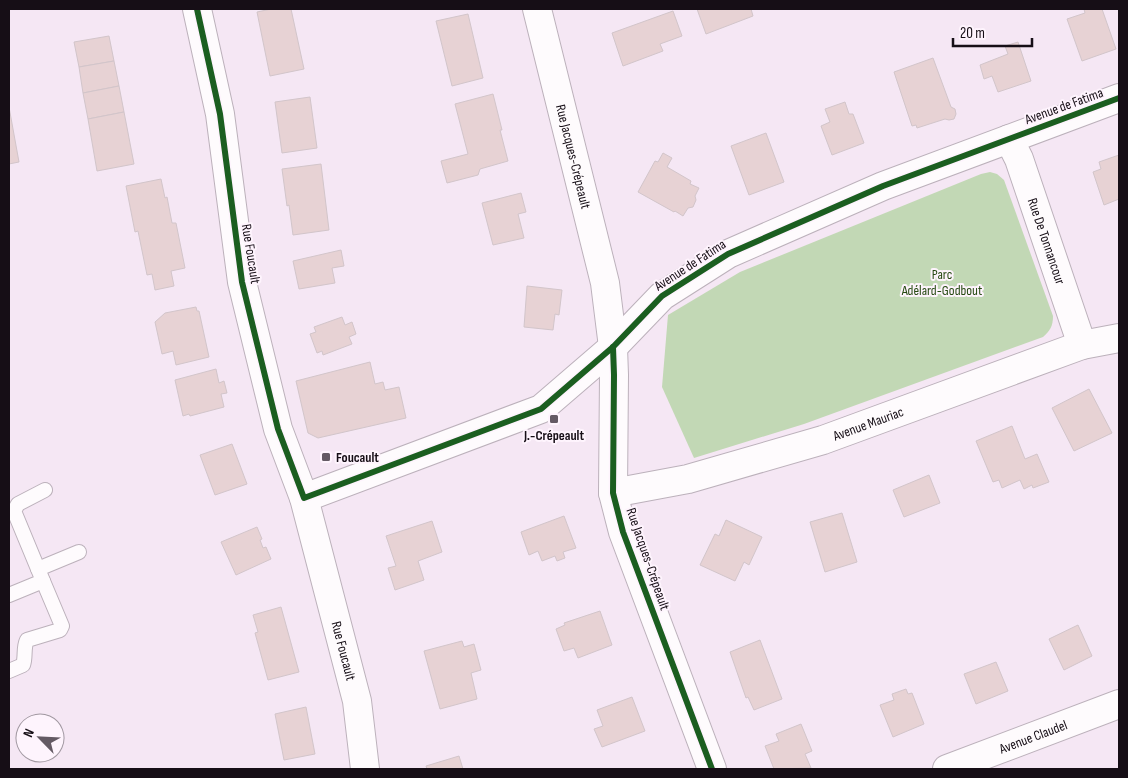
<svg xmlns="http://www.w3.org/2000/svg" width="1128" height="778" font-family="'Sofia Sans Condensed',sans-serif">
  <rect width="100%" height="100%" fill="#f5e7f4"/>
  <path fill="#c2d8b5" d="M990 172 997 174 1004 180 1053 316C1053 326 1050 331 1043 337L804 424 694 458 662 387 668 315 740 272 981 174Z"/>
  <g fill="#e7d2d4" stroke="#d2c5ca">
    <polygon points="271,9 291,9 304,69 270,76 257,12"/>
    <polygon points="697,9 751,9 753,16 706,34"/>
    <polygon points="1084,9 1102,9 1116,49 1082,61 1067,19 1085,13"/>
    <polygon points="673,11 682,36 660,44 663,51 623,66 612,33"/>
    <polygon points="468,14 483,78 452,86 436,21"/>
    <polygon points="109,36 114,61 79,67 74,42"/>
    <polygon points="1018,42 1031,81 998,92 992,76 984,79 980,65 1008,54 1005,46"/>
    <polygon points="933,58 951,107 955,109 956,114 954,119 949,120 945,119 917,128 916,125 912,126 894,72"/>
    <polygon points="114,61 119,86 83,93 79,67"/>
    <polygon points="119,86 124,112 88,119 83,93"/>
    <polygon points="493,94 502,130 500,130 508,161 480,169 478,175 447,183 441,161 468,154 455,104"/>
    <polygon points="310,97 317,148 282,153 275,102"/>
    <polygon points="845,102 849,114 853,114 864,143 832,155 821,126 830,122 825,109"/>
    <polygon points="9,107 19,162 9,164"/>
    <polygon points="124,112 134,164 97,171 88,119"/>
    <polygon points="766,133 784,182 749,195 731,146"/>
    <polygon points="663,153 672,158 667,167 691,181 690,184 699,188 695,196 696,200 693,207 688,208 683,216 675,211 674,212 638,192 655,161 658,162"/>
    <polygon points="1119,155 1119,199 1104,205 1093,172 1101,169 1099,162"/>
    <polygon points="321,164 329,230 293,235 289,205 287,206 282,169"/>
    <polygon points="161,179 165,198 167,197 172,223 176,223 185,268 171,271 174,286 155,290 152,274 147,275 138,231 135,232 126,186"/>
    <polygon points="521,193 526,212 518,214 524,238 493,245 482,203"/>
    <polygon points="341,250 344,266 332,268 335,283 299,289 293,261"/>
    <polygon points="527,286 562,290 559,315 555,314 553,330 524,327"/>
    <polygon points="196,307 197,311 199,311 209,357 176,365 173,351 162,354 155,322 165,313"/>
    <polygon points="342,317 345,325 352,322 356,334 349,337 352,344 323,355 322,351 317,353 310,334 316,332 314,327"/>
    <polygon points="370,362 375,384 383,382 385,390 399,387 406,418 318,438 308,433 296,381"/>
    <polygon points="216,369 219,383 224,381 227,393 221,394 224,407 190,416 189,414 183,416 175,380"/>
    <polygon points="1089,389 1112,433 1074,451 1052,408"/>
    <polygon points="1012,426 1025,459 1037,454 1049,482 1033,488 1032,485 1024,489 1020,480 1002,488 999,480 993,482 976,441"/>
    <polygon points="232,444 247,484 215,495 200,455"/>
    <polygon points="929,475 940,503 904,517 893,490"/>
    <polygon points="842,513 857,562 825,572 810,522"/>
    <polygon points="564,516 576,548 563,552 565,558 557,561 555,556 542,561 538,551 529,555 521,532"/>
    <polygon points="726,520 762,537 749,565 744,562 735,581 700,565 715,534 719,536"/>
    <polygon points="432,521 442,552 418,561 424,580 395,590 388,568 396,566 386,536"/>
    <polygon points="257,527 262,539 260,540 263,548 266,547 271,559 236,575 221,542"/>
    <polygon points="281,607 299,672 268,680 255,633 258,632 253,615"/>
    <polygon points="600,611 612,645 578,658 574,648 564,651 556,629 565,625 564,623"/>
    <polygon points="1078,625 1092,656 1064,670 1049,639"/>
    <polygon points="760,640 782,699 754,710 748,697 746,698 730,652"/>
    <polygon points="462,641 464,647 474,644 481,670 471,673 477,699 440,709 424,651"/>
    <polygon points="996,662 1008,691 976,704 964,674"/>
    <polygon points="906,689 908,694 912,693 924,724 893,737 880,705 894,700 892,694"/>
    <polygon points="632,697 645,731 602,747 594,729 603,726 597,710"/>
    <polygon points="306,707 315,754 284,760 275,714"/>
    <polygon points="801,724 812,751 805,754 811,768 774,769 765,746 779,741 776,734"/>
    <polygon points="459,756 463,769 427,769 426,766"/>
  </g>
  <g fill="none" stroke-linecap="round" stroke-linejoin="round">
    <defs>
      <g id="service">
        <polyline points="38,569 79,552"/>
        <polyline points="9,595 43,581 14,511 18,504 45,490"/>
        <path d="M9 671 23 665C26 657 23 648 27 640L60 630 62 626 43 581"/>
      </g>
      <g id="minor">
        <path id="s1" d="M197 9 220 114 242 282 278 429 304 498 357 701 365 769"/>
        <path id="s2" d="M537 9 605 283 613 347 614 375 613 493 623 532 712 769"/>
        <path id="s3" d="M1009 139 1019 159 1082 345"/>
        <path id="s4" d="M613 493 688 479 823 440 1082 345 1119 338"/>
        <polyline points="304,498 541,409 613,347 662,296 728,254 883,186 1119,98"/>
        <path id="s5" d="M947 769 1119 704"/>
      </g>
    </defs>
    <use href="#service" stroke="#bcb1bb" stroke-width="16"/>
    <use href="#minor" stroke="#bcb1bb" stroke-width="30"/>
    <use href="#service" stroke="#fefbfd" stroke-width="14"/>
    <use href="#minor" stroke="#fefbfd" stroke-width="28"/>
    <defs>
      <g id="cycleway">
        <polyline points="197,9 220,114 242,282 278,429 304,498 541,409 613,347 662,296 728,254 883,186 1119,98"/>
        <polyline points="613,347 614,375 613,493 623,532 712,769"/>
      </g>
    </defs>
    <use href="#cycleway" stroke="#fef4fd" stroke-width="9"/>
    <use href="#cycleway" stroke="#1b5e20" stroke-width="6"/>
  </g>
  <g fill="#645a64" stroke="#fef4fd" stroke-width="2">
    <rect x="549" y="414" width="10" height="10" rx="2.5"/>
    <rect x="321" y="452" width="10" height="10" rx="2.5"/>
  </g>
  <g text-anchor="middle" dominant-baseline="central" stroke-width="4" stroke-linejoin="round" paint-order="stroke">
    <g font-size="14" fill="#160e16" stroke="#fef4fd">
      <text transform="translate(1064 106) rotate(-20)">Avenue de Fatima</text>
      <text stroke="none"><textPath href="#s2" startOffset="152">Rue Jacques-Crépeault</textPath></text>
      <text stroke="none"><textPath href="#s3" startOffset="109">Rue De Tonnancour</textPath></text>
      <text transform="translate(251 254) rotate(81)">Rue Foucault</text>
      <text transform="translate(690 265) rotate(-33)">Avenue de Fatima</text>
      <text stroke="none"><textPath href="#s4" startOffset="265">Avenue Mauriac</textPath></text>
      <text transform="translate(648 559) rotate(71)">Rue Jacques-Crépeault</text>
      <text stroke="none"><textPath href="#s1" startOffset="660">Rue Foucault</textPath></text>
      <text stroke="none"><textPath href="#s5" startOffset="92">Avenue Claudel</textPath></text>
    </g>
    <g font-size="14" fill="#254911" stroke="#fef4fd">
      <text x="942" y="274">Parc<tspan x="942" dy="16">Adélard-Godbout</tspan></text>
    </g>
    <g font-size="14" font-weight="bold" fill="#160e16" stroke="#fef4fd">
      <text x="554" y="435">J.-Crépeault</text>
      <text x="336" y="457" text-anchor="start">Foucault</text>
    </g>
  </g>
  <rect width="1128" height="778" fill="none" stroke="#160e16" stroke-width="20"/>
  <g transform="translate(40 738) rotate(294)"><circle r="24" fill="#fef4fd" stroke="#a198a1"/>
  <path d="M0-4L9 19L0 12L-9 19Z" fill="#645a64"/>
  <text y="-8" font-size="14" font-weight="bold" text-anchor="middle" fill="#160e16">N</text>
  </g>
  <path d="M953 38v8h79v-8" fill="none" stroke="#160e16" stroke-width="2.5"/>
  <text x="960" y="38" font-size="15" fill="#160e16" stroke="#fef4fd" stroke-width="4" paint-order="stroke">20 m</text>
</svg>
